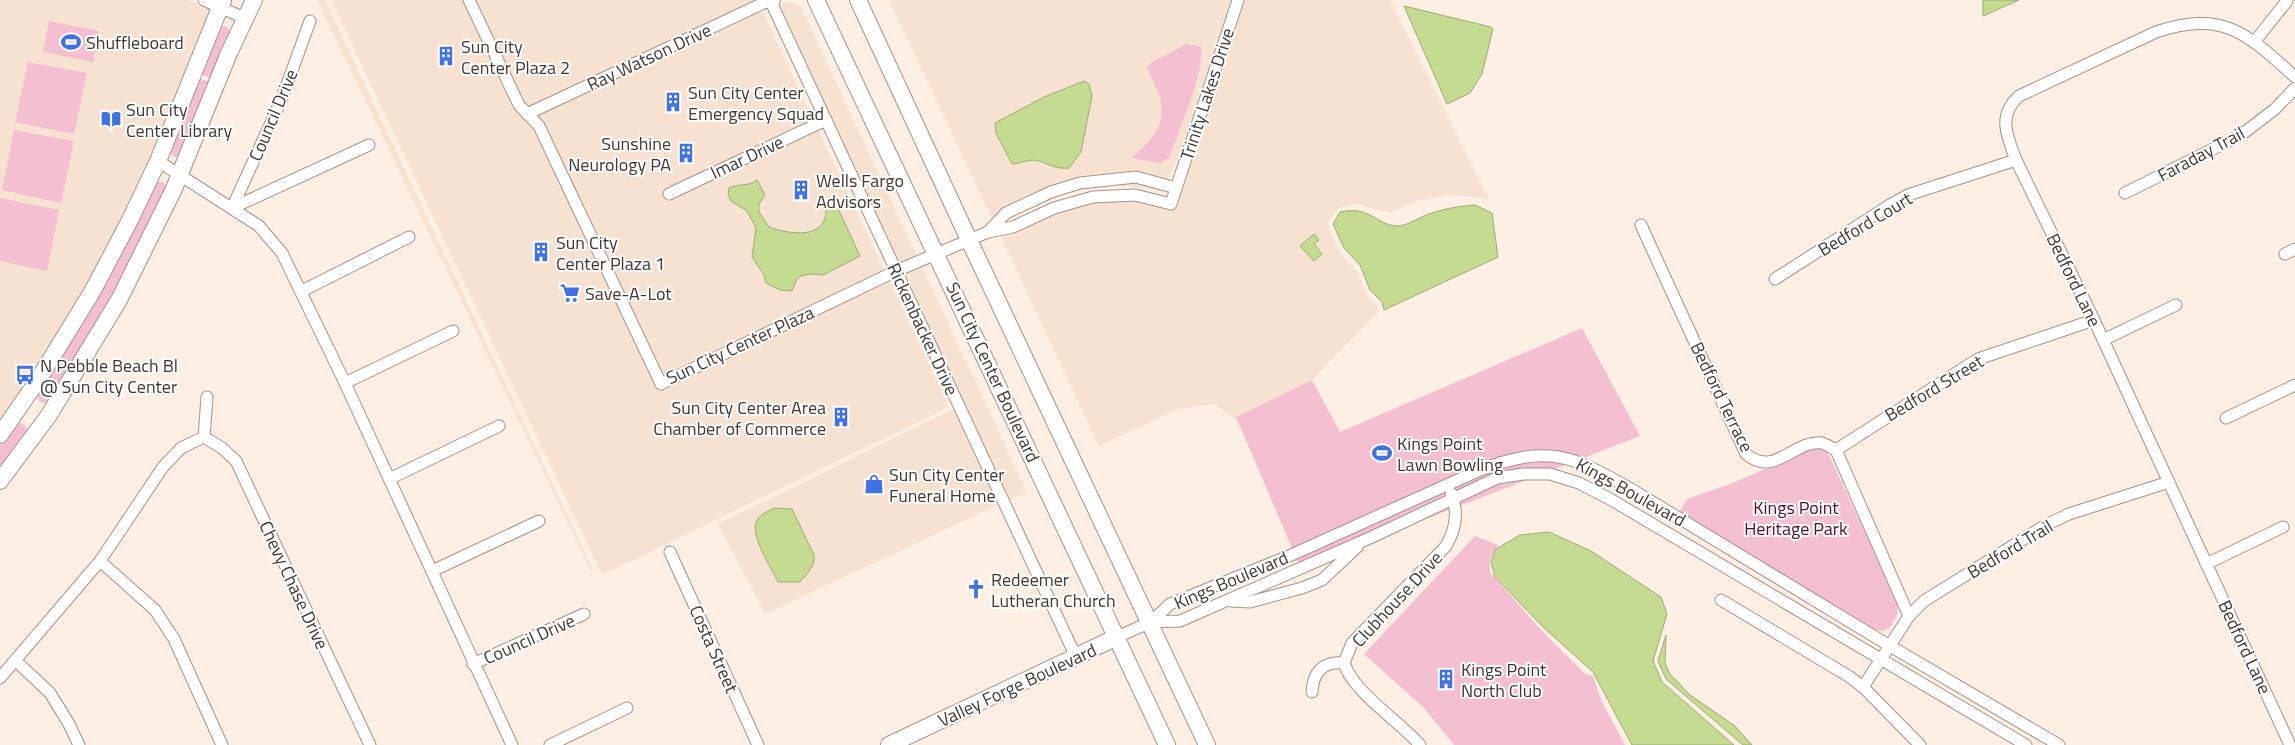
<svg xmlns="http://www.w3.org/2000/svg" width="2295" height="745" font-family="'Titillium Web',sans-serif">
  <rect width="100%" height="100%" fill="#fdefe4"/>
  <g fill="#f7e2d2" fill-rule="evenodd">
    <polygon points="0,0 188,0 211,9 152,158 115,233 36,372 0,425"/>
    <polygon points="317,0 325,0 593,570 591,571"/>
    <polygon points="331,0 757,0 949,407 602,575"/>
    <path d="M889 0H1232L1178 157 1163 189 1090 184 994 223ZM1147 68 1193 91 1160 163 1132 158 1151 141 1158 130 1162 111 1156 86ZM1083 82 1081 152 1069 168 1061 169 1047 166 1035 159 1018 164 995 123 1044 97Z"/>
    <polygon points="1245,0 1390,0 1489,199 1453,195 1415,201 1390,213 1357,204 1338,208 1328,222 1330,233 1344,258 1358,272 1365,292 1377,306 1378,312 1312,380 1237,417 1239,422 1215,404 1177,409 1099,446 999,233 1093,195 1169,202 1190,160"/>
    <polygon points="787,2 800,5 917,256 899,264 779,4"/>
    <polygon points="922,267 1027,492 1010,500 904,274"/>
    <polygon points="953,409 998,505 765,614 718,524"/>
  </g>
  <g fill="#f4bfd0">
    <polygon points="49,21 99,31 93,62 43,52"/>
    <polygon points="224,26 228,28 230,33 213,79 199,74 219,27"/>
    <path d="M1186 44 1201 47C1204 76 1179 129 1169 158L1160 163 1131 158C1168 127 1169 111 1147 68L1151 63Z"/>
    <polygon points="28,62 87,73 74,134 15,122"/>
    <polygon points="198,78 212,83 182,156 174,157 169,151"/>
    <polygon points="14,130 74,141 61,203 2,190"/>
    <polygon points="157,182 163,182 167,187 112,298 47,403 40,402 36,395"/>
    <polygon points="0,198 59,210 47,271 0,261"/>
    <polygon points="1582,328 1640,436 1387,534 1303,574 1236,417 1312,380 1340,432"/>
    <polygon points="22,423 28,430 0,472 0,446 16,425"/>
    <path d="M1817 447 1828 453 1898 603C1898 616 1892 635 1875 630L1678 514 1687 499 1730 484Z"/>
    <polygon points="1475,536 1498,545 1490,560 1490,572 1542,631 1585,674 1593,676 1602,702 1625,745 1454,745 1424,708 1364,654"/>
  </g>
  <g fill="#c5db92" stroke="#9daa76">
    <polygon points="1983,0 2019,0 1983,16"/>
    <polygon points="1404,6 1491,27 1493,29 1482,74 1470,93 1447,104"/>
    <path d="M1084 81 1089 84 1092 96 1081 152 1069 168C1052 170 1043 160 1033 160 1026 160 1019 164 1012 164L996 133 995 123 1044 97Z"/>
    <path d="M757 180 765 195 759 204V212L769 227C788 234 827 241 826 209L836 204 860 256 823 275 810 274 801 276 797 279 792 291 780 290 766 283 764 275 752 257 756 228 747 211 731 201 728 195 729 188C740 183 748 187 757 180Z"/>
    <path d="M1475 205 1492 213 1498 257 1384 310 1382 302 1370 290 1360 265 1344 248 1333 224 1340 212C1372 205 1375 226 1399 226 1408 225 1420 217 1429 214 1444 209 1458 206 1475 205Z"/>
    <polygon points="1314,234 1319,240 1314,244 1322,254 1314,261 1300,246"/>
    <path d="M774 508 792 509 814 555C816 566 807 573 800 582H778C772 569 751 537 756 523 758 515 767 512 774 508Z"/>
    <polygon points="1549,532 1591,551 1661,597 1667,614 1653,661 1662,682 1734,745 1632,745 1593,672 1543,627 1495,577 1491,562 1496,549 1520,535"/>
    <polygon points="1666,635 1665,663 1670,674 1690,695 1735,726 1752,745 1743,745 1666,679 1658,661"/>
  </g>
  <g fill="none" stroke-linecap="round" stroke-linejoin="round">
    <defs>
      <g id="street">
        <polyline points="204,0 244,18"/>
        <polyline points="469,0 519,105 539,126 661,384 896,271 988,232"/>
        <polyline points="770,0 1076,657"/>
        <polyline points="310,21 281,101 232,208 369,145"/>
        <polyline points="2255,41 2287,1"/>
        <polyline points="527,114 770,0"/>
        <polyline points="158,161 259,226 282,253 345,383 512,745"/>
        <polyline points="1176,188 1136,177 1080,183 1051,192 1006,213 988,232 1013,227 1054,208 1093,197 1135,195 1171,204 1238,0"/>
        <polyline points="2125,193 2241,135 2275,109 2295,88"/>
        <polyline points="669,194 826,120"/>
        <path d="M1641 225 1746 454C1775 478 1793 440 1822 443 1826 444 1832 448 1836 450L1909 616"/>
        <polyline points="2285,254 2295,249"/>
        <polyline points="1775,279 1890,205 1908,195 2016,160"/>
        <polyline points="302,291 409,237"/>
        <polyline points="2103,340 2176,305"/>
        <polyline points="345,383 453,331"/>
        <polyline points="2226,418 2295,385"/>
        <polyline points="204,437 222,448 236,461 370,745"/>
        <polyline points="1836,450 1978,359 2094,320"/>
        <polyline points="389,479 499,426"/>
        <polyline points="670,552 758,745"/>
        <polyline points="100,561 155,610 174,639 222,745"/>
        <polyline points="2206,564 2283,527"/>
        <polyline points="432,571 539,521"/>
        <polyline points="1721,600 1850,677 1865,689 1920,745"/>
        <polyline points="1231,601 1250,602 1302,588 1322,580 1357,547"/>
        <polyline points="1151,622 1180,621 1372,537 1497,478 1523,474 1550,474 1579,483 1610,499 2026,745"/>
        <path d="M1117 637 1151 622 1170 604 1289 556 1480 470C1548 444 1571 455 1631 489L1890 646 2059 745"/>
        <polyline points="16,661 50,693 69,724 79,745"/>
        <polyline points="473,664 584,614"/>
        <polyline points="0,678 100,561 163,467 181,448 204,437 207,397"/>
        <polyline points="1863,687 1909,616 1924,601 2046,525 2069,514 2169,482"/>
        <path d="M1312 692C1313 672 1323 661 1344 663"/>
        <polyline points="550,745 627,708"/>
        <path d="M1420 745C1398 720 1353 692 1344 663L1352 643 1446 546C1456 529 1459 512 1451 493"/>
        <path d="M2290 745 2094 320 2016 160C2007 136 1997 116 2019 96L2156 32C2224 10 2246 33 2295 77"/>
      </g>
      <g id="secondary">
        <polyline points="770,0 772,0"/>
        <polyline points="816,0 1167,745"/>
        <polyline points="858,0 969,240 1207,745"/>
        <polyline points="0,435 38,380 92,292 130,220 158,161 223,0"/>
        <polyline points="0,481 49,415 119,300 173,191 229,53 254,0"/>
        <polyline points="889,745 1117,637"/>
      </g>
    </defs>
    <use href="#street" stroke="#a1948a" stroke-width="13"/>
    <use href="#secondary" stroke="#a1948a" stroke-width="18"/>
    <use href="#street" stroke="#fff" stroke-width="11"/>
    <use href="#secondary" stroke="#fff" stroke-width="16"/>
  </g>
  <defs>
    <symbol id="stadium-bare" viewBox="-9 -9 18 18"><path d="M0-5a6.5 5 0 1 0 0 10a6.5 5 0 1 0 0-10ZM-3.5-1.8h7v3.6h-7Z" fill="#4072e3" stroke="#fff" stroke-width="2.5" paint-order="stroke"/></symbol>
    <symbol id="building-bare" viewBox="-9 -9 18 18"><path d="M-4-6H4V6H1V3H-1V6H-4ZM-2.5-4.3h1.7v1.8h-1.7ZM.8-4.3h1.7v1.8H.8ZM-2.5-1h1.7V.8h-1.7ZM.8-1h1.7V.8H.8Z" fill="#4072e3" stroke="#fff" stroke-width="2.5" paint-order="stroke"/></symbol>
    <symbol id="library-bare" viewBox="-9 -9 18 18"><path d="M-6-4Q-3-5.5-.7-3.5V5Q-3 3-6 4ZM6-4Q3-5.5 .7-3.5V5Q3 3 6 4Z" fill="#4072e3" stroke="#fff" stroke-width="2.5" paint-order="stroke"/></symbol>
    <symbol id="supermarket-bare" viewBox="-9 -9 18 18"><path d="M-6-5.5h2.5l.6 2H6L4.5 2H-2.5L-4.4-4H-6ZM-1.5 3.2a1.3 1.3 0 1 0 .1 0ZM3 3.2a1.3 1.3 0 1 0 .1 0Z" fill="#4072e3" stroke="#fff" stroke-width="2.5" paint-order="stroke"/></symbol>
    <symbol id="bus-bare" viewBox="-9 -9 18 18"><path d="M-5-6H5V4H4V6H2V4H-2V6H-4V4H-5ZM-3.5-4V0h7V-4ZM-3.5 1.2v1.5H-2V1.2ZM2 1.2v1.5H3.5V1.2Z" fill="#4072e3" stroke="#fff" stroke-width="2.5" paint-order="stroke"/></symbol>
    <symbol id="shop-bare" viewBox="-9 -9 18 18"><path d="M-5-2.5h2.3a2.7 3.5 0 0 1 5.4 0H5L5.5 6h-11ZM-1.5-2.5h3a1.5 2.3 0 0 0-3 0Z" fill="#4072e3" stroke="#fff" stroke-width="2.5" paint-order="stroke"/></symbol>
    <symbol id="church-bare" viewBox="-9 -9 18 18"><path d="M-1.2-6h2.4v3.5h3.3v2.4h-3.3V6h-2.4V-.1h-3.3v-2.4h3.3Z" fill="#4072e3" stroke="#fff" stroke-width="2.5" paint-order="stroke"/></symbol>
  </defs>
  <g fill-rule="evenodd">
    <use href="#stadium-bare" x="57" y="28" width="28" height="28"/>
    <use href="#building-bare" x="432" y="42" width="28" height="28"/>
    <use href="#building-bare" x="659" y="88" width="28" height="28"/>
    <use href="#library-bare" x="97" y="105" width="28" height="28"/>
    <use href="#building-bare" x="672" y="139" width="28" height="28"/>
    <use href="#building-bare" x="787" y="176" width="28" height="28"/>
    <use href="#building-bare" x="527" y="238" width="28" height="28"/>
    <use href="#supermarket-bare" x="556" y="279" width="28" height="28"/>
    <use href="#bus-bare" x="11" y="361" width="28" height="28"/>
    <use href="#building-bare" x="827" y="403" width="28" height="28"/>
    <use href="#stadium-bare" x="1368" y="439" width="28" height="28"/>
    <use href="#shop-bare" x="860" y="470" width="28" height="28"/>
    <use href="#church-bare" x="962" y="575" width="28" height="28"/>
    <use href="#building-bare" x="1432" y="665" width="28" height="28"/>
  </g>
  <g text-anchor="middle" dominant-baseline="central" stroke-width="4" stroke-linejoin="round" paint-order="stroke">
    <g font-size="18" fill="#3f3935" stroke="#fff" text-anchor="start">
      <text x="86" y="42">Shuffleboard</text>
      <text x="461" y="46">Sun City<tspan x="461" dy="21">Center Plaza 2</tspan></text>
      <text x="688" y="92">Sun City Center<tspan x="688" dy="21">Emergency Squad</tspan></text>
      <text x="126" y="109">Sun City<tspan x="126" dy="21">Center Library</tspan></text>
      <text x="671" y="143" text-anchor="end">Sunshine<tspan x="671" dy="21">Neurology PA</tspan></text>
      <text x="816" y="180">Wells Fargo<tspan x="816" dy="21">Advisors</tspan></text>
      <text x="556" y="242">Sun City<tspan x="556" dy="21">Center Plaza 1</tspan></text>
      <text x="585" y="293">Save-A-Lot</text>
      <text x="40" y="365">N Pebble Beach Bl<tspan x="40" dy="21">@ Sun City Center</tspan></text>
      <text x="826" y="407" text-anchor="end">Sun City Center Area<tspan x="826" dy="21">Chamber of Commerce</tspan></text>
      <text x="1397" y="443">Kings Point<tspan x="1397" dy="21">Lawn Bowling</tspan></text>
      <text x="889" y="474">Sun City Center<tspan x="889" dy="21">Funeral Home</tspan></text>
      <text x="991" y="579">Redeemer<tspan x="991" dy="21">Lutheran Church</tspan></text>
      <text x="1461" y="669">Kings Point<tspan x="1461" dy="21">North Club</tspan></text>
    </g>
    <g font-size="18" fill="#3f3935" stroke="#fff">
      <text transform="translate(649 57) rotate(-25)">Ray Watson Drive</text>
      <text transform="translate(1207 94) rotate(-72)">Trinity Lakes Drive</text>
      <text transform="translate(273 115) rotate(-67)">Council Drive</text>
      <text transform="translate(2201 154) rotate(-28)">Faraday Trail</text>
      <text transform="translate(747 157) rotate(-25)">Imar Drive</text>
      <text transform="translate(1865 224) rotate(-31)">Bedford Court</text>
      <text transform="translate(2074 280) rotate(64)">Bedford Lane</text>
      <text transform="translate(923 329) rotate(65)">Rickenbacker Drive</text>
      <text transform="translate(740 345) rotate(-25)">Sun City Center Plaza</text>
      <text transform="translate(993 372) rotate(65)">Sun City Center Boulevard</text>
      <text transform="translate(1934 388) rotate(-31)">Bedford Street</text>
      <text transform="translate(1722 397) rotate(64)">Bedford Terrace</text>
      <text transform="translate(1631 492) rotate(29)">Kings Boulevard</text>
      <text transform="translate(2010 549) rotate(-31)">Bedford Trail</text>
      <text transform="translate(1231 580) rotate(-23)">Kings Boulevard</text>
      <text transform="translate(294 585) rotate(65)">Chevy Chase Drive</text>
      <text transform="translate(1397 599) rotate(-47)">Clubhouse Drive</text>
      <text transform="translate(529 639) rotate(-24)">Council Drive</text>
      <text transform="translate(2245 647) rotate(65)">Bedford Lane</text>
      <text transform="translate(714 649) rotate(66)">Costa Street</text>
      <text transform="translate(1017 685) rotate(-25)">Valley Forge Boulevard</text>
    </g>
    <g font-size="18" fill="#520d2d" stroke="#fff">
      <text x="1796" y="507">Kings Point<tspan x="1796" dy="21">Heritage Park</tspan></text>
    </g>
  </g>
</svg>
